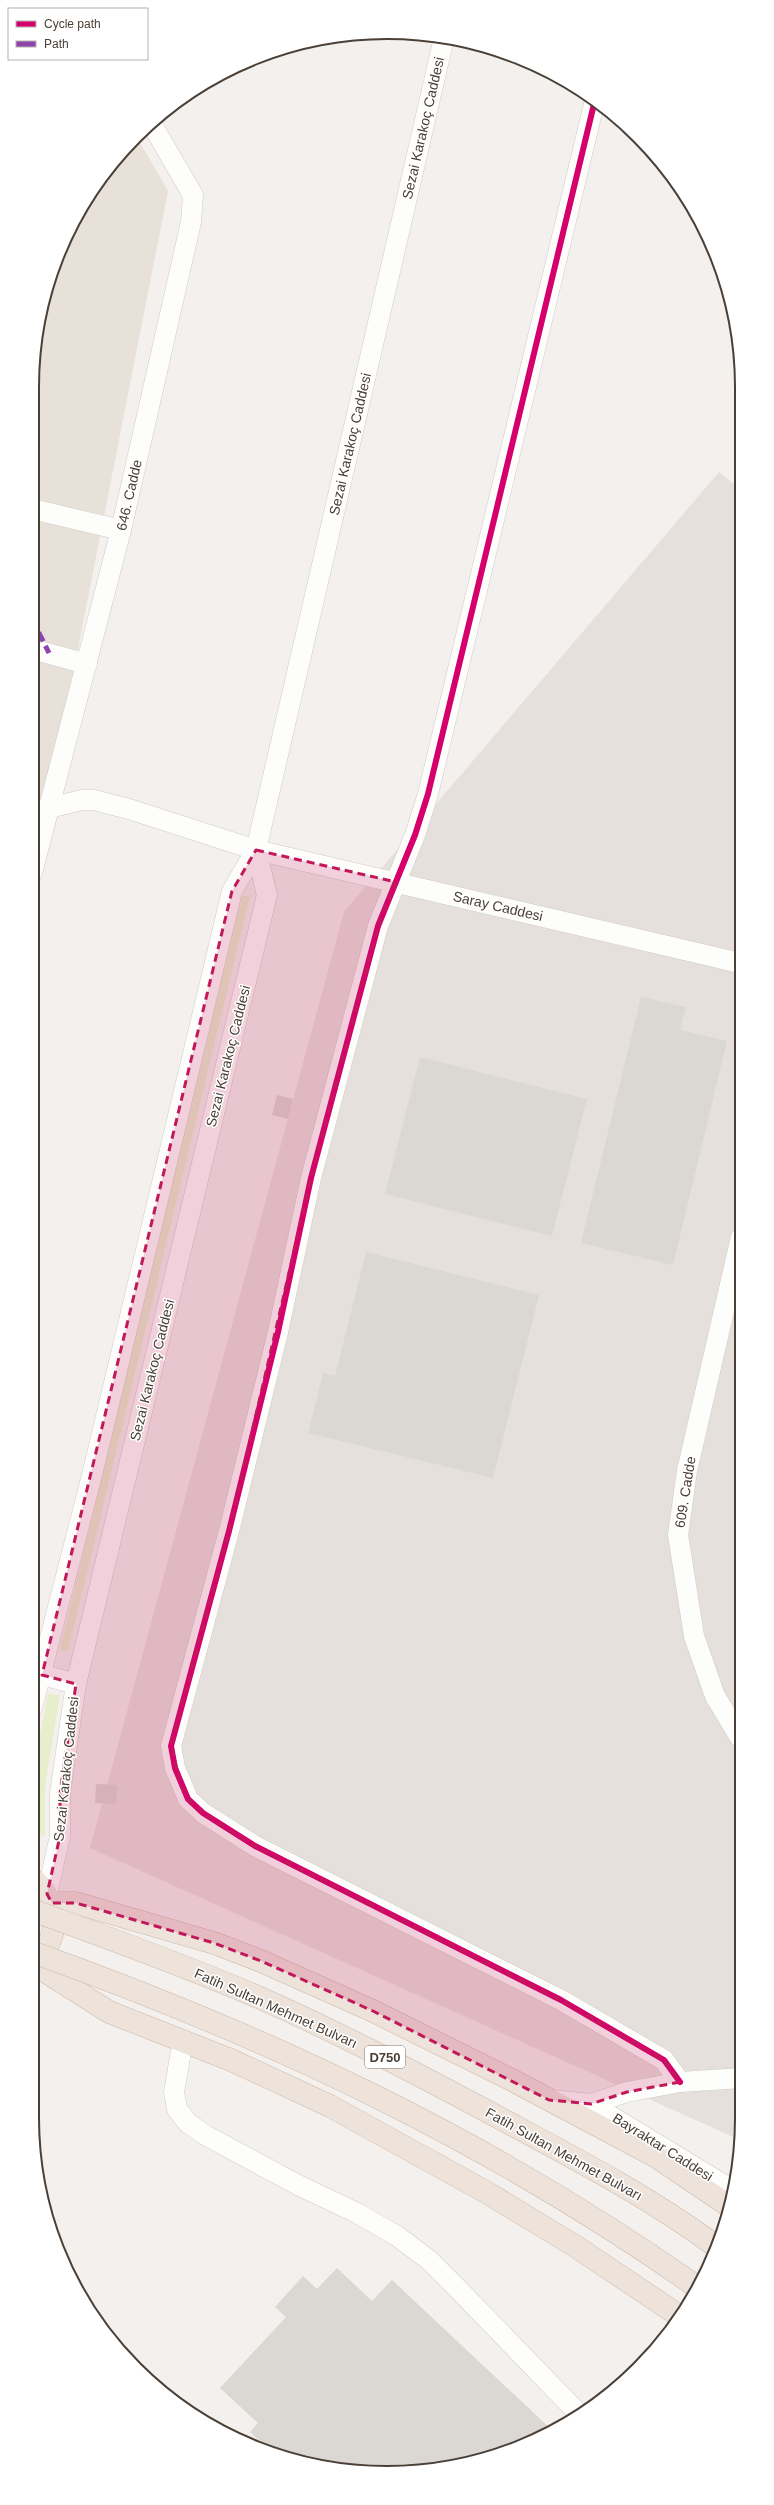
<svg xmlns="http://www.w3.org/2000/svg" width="774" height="2505" font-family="Helvetica,sans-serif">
  <rect width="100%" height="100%" fill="#f3f0ed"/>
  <polygon fill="#e8e1da" points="136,136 168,191 40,842 32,843 32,387 39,318 59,251 92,190"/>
  <polygon fill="#e6e0dc" points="719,472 739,488 742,2118 740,2140 90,1848 344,912"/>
  <g fill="#e6eecb">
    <polygon points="242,896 250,896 68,1651 60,1650"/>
    <polygon points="48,1694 60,1695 45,1786 45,1836 32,1833 32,1774"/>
  </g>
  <g fill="#dbd7d3">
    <polygon points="641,997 686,1007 680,1030 727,1041 673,1265 581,1243"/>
    <polygon points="420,1057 587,1099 552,1236 385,1194"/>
    <polygon points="277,1095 293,1099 288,1119 272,1115"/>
    <polygon points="366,1252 539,1295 493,1478 308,1433 323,1373 335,1376"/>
    <polygon points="96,1784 117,1785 116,1804 95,1803"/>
    <polygon points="337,2268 372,2301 392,2280 553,2431 544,2436 479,2461 410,2472 341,2470 267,2448 250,2432 258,2423 220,2388 286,2317 275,2307 303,2276 317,2289"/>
  </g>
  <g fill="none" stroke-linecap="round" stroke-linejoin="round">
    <defs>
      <g id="minor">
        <polyline points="594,104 428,794 415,835 378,926 311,1178 278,1332 229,1531 171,1746 175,1768 188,1799 203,1813 255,1846 561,2000 664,2060 680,2082"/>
        <polyline points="32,509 121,530"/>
        <polyline points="32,649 87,664"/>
        <polyline points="32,812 82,800 94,800 129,809 256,850 740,963"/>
        <polyline points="32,873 121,530 191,222 193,195 151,123"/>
        <polyline points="741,1237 687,1471 678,1535 694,1636 715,1696 741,1739"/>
        <polyline points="32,1672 76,1684"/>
        <polyline points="32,1708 92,1475 232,891 256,850 444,38"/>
        <polyline points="47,1894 60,1836 60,1793 76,1684 267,895 256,850"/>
        <polyline points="183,2040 174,2092 177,2109 188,2123 205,2135 298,2185 357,2213 397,2236 429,2260 457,2288 579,2414"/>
        <polyline points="551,2100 591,2104 627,2092 680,2082 742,2078"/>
        <polyline points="591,2104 734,2191"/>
      </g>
      <g id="highway">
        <path d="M32 1879C59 1897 63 1943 32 1960"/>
        <polyline points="52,1903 76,1903 214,1943 261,1961 373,2011 512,2080 655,2156 729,2206"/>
        <polyline points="32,1963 109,2012 231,2060 330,2106 486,2192 575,2246 681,2317"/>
      </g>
    </defs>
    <use href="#minor" stroke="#cfcbc7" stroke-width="21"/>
    <use href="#highway" stroke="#cdb8a7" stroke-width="23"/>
    <use href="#minor" stroke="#fdfdfc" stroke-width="20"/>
    <use href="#highway" stroke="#ede3da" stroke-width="22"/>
    <defs>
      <g id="highway-bridge">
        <path d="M32 1910C108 1938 184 1965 258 1997 344 2035 427 2079 509 2123 580 2161 652 2199 717 2247"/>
        <path d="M32 1952C270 2037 490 2141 697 2287"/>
      </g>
    </defs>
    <use href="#highway-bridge" stroke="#cdb8a7" stroke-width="23" stroke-linecap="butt"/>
    <use href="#highway-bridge" stroke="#ede3da" stroke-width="22"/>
    <polyline stroke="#8e44ad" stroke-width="5" stroke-dasharray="10 5" stroke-linecap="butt" points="32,619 49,653"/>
    <defs>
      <polyline id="cycleway" points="594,104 428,794 415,835 378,926 311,1178 278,1332 229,1531 171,1746 175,1768 188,1799 203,1813 255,1846 561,2000 664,2060 680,2082"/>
    </defs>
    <use href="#cycleway" stroke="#fff" stroke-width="8"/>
    <use href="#cycleway" stroke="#d6006c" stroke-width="6"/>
  </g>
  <path fill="#c2185b" fill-opacity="0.2" stroke="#c2185b" stroke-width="3" stroke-dasharray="8 5" stroke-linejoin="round" d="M256 850 396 882 378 926 311 1178 229 1531 171 1746 181 1785 188 1799 203 1813 255 1846 561 2000 664 2060 680 2082 627 2092 591 2104 549 2100 373 2011 261 1961 214 1943 76 1903H52L47 1894 60 1836V1793L76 1684 42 1675 232 891Z"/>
  <g text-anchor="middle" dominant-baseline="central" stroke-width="3" stroke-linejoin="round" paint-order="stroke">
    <rect fill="#fff" stroke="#817973" stroke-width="1" x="365" y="2046" width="40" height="22" rx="3"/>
    <g font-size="13" font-weight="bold" fill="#4b4037">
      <text x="385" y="2057">D750</text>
    </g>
    <g font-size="14" fill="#4b4037" stroke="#fff">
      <text transform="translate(423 128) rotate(-77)">Sezai Karakoç Caddesi</text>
      <text transform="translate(350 444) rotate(-77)">Sezai Karakoç Caddesi</text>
      <text transform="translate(129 495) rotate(-77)">646. Cadde</text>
      <text transform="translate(498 906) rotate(13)">Saray Caddesi</text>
      <text transform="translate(228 1056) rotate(-76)">Sezai Karakoç Caddesi</text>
      <text transform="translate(152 1370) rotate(-76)">Sezai Karakoç Caddesi</text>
      <text transform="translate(685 1492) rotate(-81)">609. Cadde</text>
      <text transform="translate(66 1769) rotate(-84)">Sezai Karakoç Caddesi</text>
      <text transform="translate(276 2008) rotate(24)">Fatih Sultan Mehmet Bulvarı</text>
      <text transform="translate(663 2147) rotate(32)">Bayraktar Caddesi</text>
      <text transform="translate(564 2154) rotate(29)">Fatih Sultan Mehmet Bulvarı</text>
    </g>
  </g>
  <path d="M0 0H774V2505H0ZM387 39H387A348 348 0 0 1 735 387V2118A348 348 0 0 1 387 2466H387A348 348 0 0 1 39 2118V387A348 348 0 0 1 387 39Z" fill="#fff" fill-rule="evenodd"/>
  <path fill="none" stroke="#4b4037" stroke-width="2" d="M387 39H387A348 348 0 0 1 735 387V2118A348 348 0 0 1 387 2466H387A348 348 0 0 1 39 2118V387A348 348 0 0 1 387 39Z"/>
  <rect x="8" y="8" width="140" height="52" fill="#ffffff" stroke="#b7b3af"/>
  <rect x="16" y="21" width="20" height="6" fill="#d6006c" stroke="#b7b3af"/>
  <text x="44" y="28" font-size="12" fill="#4b4037">Cycle path</text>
  <rect x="16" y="41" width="20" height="6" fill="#8e44ad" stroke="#b7b3af"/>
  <text x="44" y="48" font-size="12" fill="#4b4037">Path</text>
</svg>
